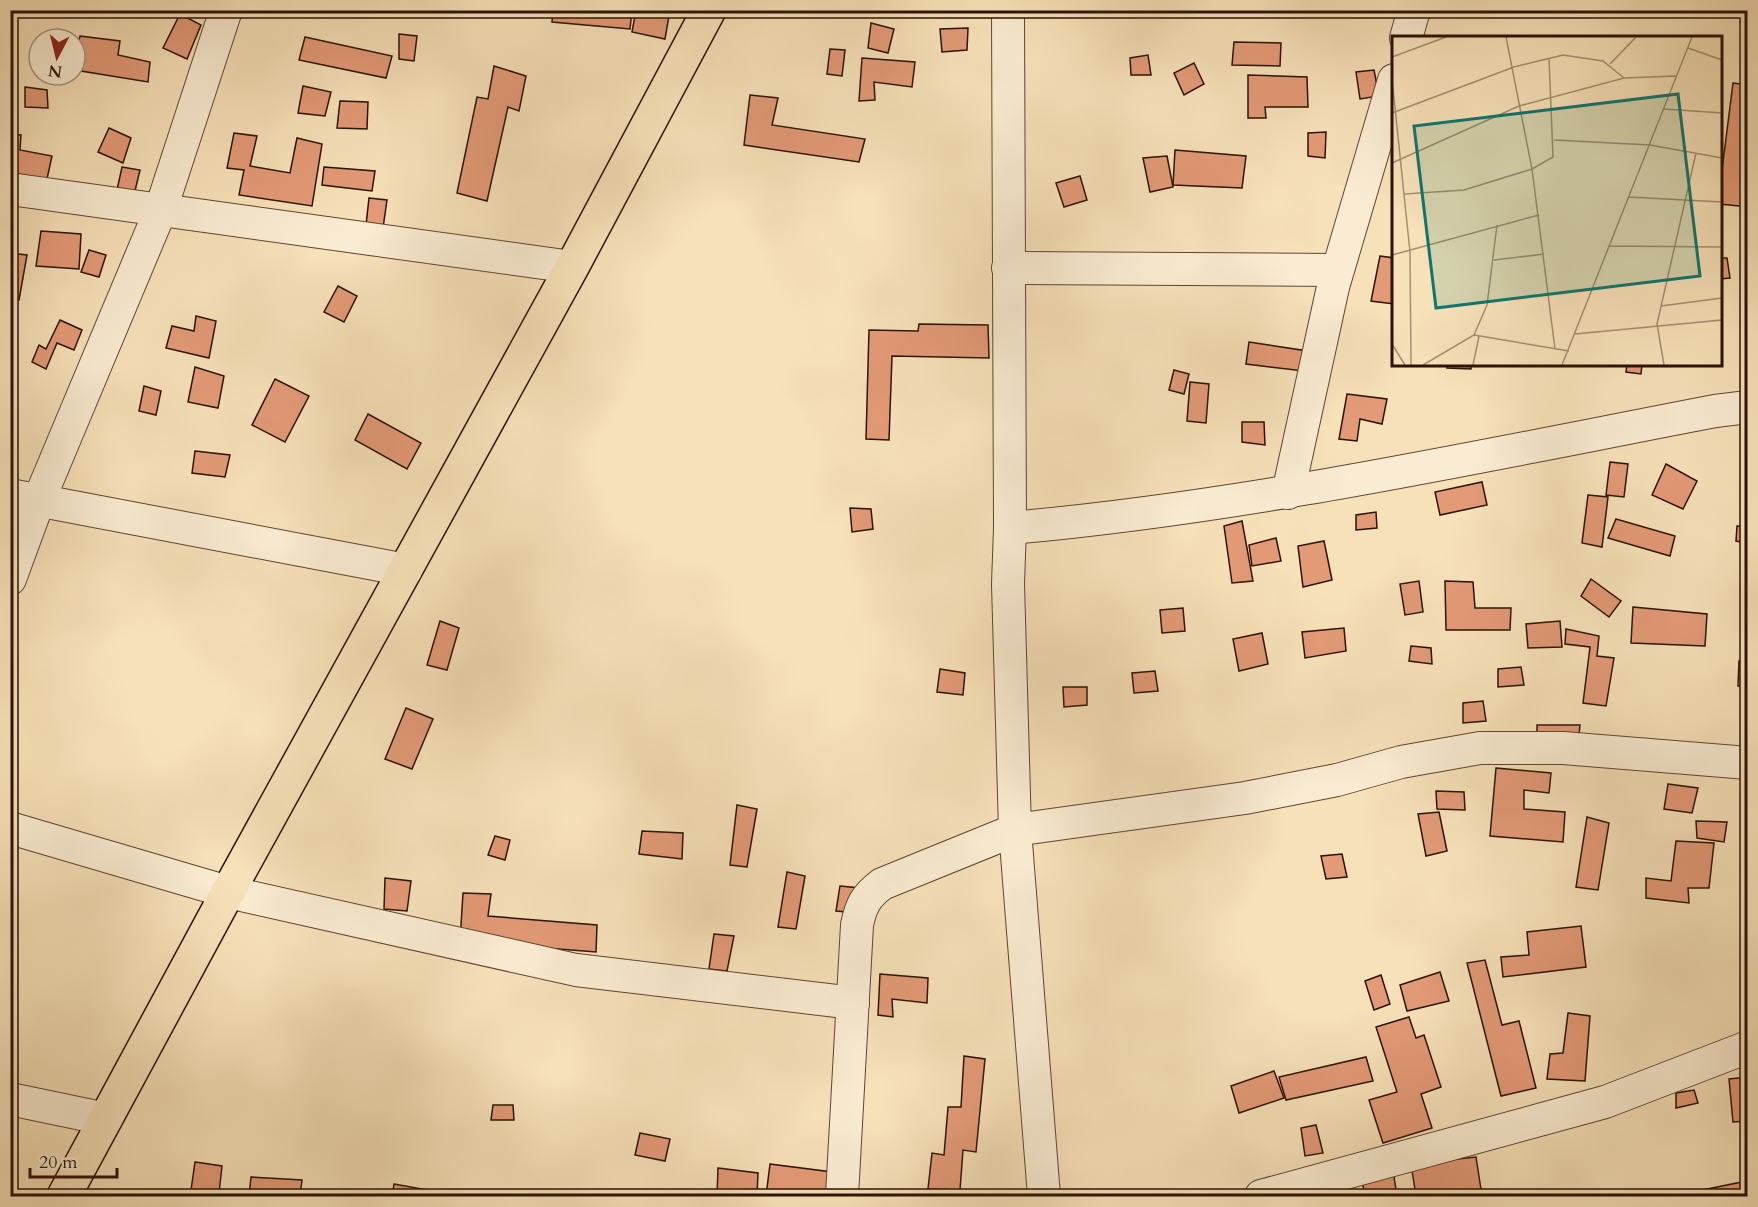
<svg xmlns="http://www.w3.org/2000/svg" width="1758" height="1207" font-family="Cardo,serif">
  <rect width="100%" height="100%" fill="#f7e1b9"/>
  <filter id="stains"><feTurbulence type="fractalNoise" baseFrequency=".00333" numOctaves="4"/><feColorMatrix values="0 0 0 0 .2 0 0 0 0 .09 0 0 0 0 .02 0 0 0 .5 -.17"/></filter>
  <radialGradient id="worn" r=".72"><stop offset=".6" stop-color="#630" stop-opacity="0"/><stop offset="1" stop-color="#630" stop-opacity=".3"/></radialGradient>
  <g fill="#e39a77" stroke="#2a1302" stroke-width="1.5">
    <polygon points="553,10 632,10 630,29 552,22"/>
    <polygon points="636,10 670,10 665,39 632,32"/>
    <polygon points="180,14 201,25 187,59 163,48"/>
    <polygon points="871,23 894,29 888,53 868,48"/>
    <polygon points="968,28 967,50 942,52 940,29"/>
    <polygon points="399,34 417,36 414,61 399,59"/>
    <polygon points="80,36 120,41 118,55 150,62 148,82 75,70 75,59"/>
    <polygon points="305,37 392,56 386,78 299,60"/>
    <polygon points="1234,42 1281,43 1280,66 1232,65"/>
    <polygon points="830,49 845,50 842,76 827,74"/>
    <polygon points="1148,55 1151,75 1131,75 1130,58"/>
    <polygon points="862,58 915,62 912,87 874,82 875,100 859,101"/>
    <polygon points="1194,63 1204,84 1184,95 1174,73"/>
    <polygon points="494,66 526,76 519,111 508,107 487,201 457,193 477,97 488,99"/>
    <polygon points="1374,70 1379,96 1360,99 1356,72"/>
    <polygon points="1248,75 1307,77 1308,107 1265,107 1266,118 1248,118"/>
    <polygon points="1733,83 1748,85 1748,207 1720,204 1720,186"/>
    <polygon points="303,86 331,92 325,116 298,113"/>
    <polygon points="25,87 47,90 48,108 25,107"/>
    <polygon points="750,95 778,98 772,125 865,139 859,162 744,145"/>
    <polygon points="340,101 368,102 367,129 337,128"/>
    <polygon points="109,128 131,138 123,163 98,152"/>
    <polygon points="1326,132 1325,158 1308,156 1308,133"/>
    <polygon points="234,133 257,136 250,166 290,173 297,138 322,144 312,206 239,195 244,170 227,168"/>
    <polygon points="10,134 21,135 20,150 52,156 47,179 10,173"/>
    <polygon points="1175,150 1246,156 1242,188 1173,185"/>
    <polygon points="1167,156 1173,187 1150,192 1143,158"/>
    <polygon points="122,167 140,170 134,195 117,190"/>
    <polygon points="324,167 375,171 372,191 322,185"/>
    <polygon points="1080,176 1087,200 1064,207 1056,183"/>
    <polygon points="369,198 387,200 383,228 366,225"/>
    <polygon points="41,231 81,234 79,269 36,266"/>
    <polygon points="89,250 106,255 99,277 81,272"/>
    <polygon points="10,253 27,255 19,300 10,299"/>
    <polygon points="1380,256 1394,258 1394,304 1371,301"/>
    <polygon points="1720,258 1727,258 1730,278 1720,279"/>
    <polygon points="338,286 357,296 344,322 324,312"/>
    <polygon points="196,316 216,321 209,358 166,348 172,326 194,331"/>
    <polygon points="60,320 82,330 74,350 57,343 46,369 32,362 39,345 46,349"/>
    <polygon points="919,324 988,325 989,358 892,356 889,440 866,439 869,330 918,331"/>
    <polygon points="1249,342 1314,352 1312,372 1246,364"/>
    <polygon points="1448,364 1471,364 1471,369 1447,368"/>
    <polygon points="1627,364 1642,364 1641,374 1626,372"/>
    <polygon points="195,367 224,376 218,408 188,402"/>
    <polygon points="1174,370 1189,374 1184,394 1169,390"/>
    <polygon points="275,379 309,396 285,442 252,425"/>
    <polygon points="1190,382 1209,384 1206,423 1187,421"/>
    <polygon points="144,386 161,391 156,415 139,411"/>
    <polygon points="1347,394 1387,399 1382,424 1360,419 1357,441 1339,439"/>
    <polygon points="368,414 421,443 407,469 355,440"/>
    <polygon points="1242,422 1264,422 1265,445 1242,442"/>
    <polygon points="195,451 230,455 225,477 192,473"/>
    <polygon points="1610,462 1628,464 1624,497 1606,495"/>
    <polygon points="1666,464 1697,481 1683,509 1652,495"/>
    <polygon points="1482,482 1487,505 1440,515 1435,492"/>
    <polygon points="1588,495 1608,497 1602,547 1582,543"/>
    <polygon points="850,508 871,509 873,529 852,532"/>
    <polygon points="1376,512 1377,528 1356,530 1356,515"/>
    <polygon points="1616,519 1675,536 1670,556 1608,538"/>
    <polygon points="1242,521 1253,581 1232,583 1224,526"/>
    <polygon points="1737,526 1748,527 1748,543 1736,541"/>
    <polygon points="1276,538 1281,561 1252,566 1249,545"/>
    <polygon points="1324,541 1332,580 1303,587 1298,546"/>
    <polygon points="1591,579 1621,601 1609,617 1581,596"/>
    <polygon points="1419,581 1423,612 1405,615 1400,584"/>
    <polygon points="1445,581 1473,582 1475,608 1511,608 1510,630 1446,630"/>
    <polygon points="1633,607 1707,614 1705,646 1631,643"/>
    <polygon points="1183,608 1185,631 1162,633 1160,610"/>
    <polygon points="440,621 459,628 447,670 427,665"/>
    <polygon points="1560,621 1562,647 1528,648 1526,624"/>
    <polygon points="1344,628 1346,651 1305,658 1302,632"/>
    <polygon points="1566,629 1599,636 1597,656 1614,658 1606,706 1583,703 1590,647 1565,644"/>
    <polygon points="1262,633 1268,664 1239,671 1233,639"/>
    <polygon points="1411,646 1431,648 1432,664 1409,661"/>
    <polygon points="1739,661 1748,661 1748,686 1738,686"/>
    <polygon points="1521,667 1524,685 1498,687 1498,669"/>
    <polygon points="940,669 965,673 963,695 937,692"/>
    <polygon points="1155,671 1158,691 1134,693 1132,673"/>
    <polygon points="1063,687 1087,687 1087,705 1064,707"/>
    <polygon points="1483,701 1486,721 1463,723 1463,703"/>
    <polygon points="406,708 433,719 412,769 385,759"/>
    <polygon points="1537,725 1580,725 1578,745 1537,745"/>
    <polygon points="1496,768 1551,773 1549,793 1524,790 1524,809 1565,812 1563,842 1490,836"/>
    <polygon points="1668,784 1698,788 1692,813 1664,809"/>
    <polygon points="1436,791 1464,792 1465,810 1437,809"/>
    <polygon points="737,805 757,809 747,867 730,865"/>
    <polygon points="1439,812 1447,851 1426,856 1418,814"/>
    <polygon points="1587,817 1609,823 1598,890 1576,887"/>
    <polygon points="1696,821 1727,822 1724,842 1697,838"/>
    <polygon points="642,831 683,833 682,859 639,854"/>
    <polygon points="495,836 510,840 505,860 488,855"/>
    <polygon points="1676,841 1714,843 1709,888 1688,888 1689,903 1646,898 1646,878 1671,881"/>
    <polygon points="1342,854 1347,877 1326,879 1321,856"/>
    <polygon points="787,872 805,876 796,929 778,927"/>
    <polygon points="385,878 411,881 407,911 384,909"/>
    <polygon points="840,886 860,888 857,913 836,911"/>
    <polygon points="463,893 491,894 488,916 597,925 596,952 460,941"/>
    <polygon points="1581,926 1586,967 1503,977 1501,957 1529,955 1527,932"/>
    <polygon points="714,934 734,936 727,971 709,969"/>
    <polygon points="1485,960 1502,1025 1519,1021 1536,1088 1501,1096 1467,963"/>
    <polygon points="1440,972 1449,1001 1407,1011 1400,985"/>
    <polygon points="880,974 928,978 927,1003 892,999 893,1017 878,1015"/>
    <polygon points="1381,975 1390,1004 1374,1010 1365,981"/>
    <polygon points="1568,1013 1590,1016 1585,1081 1547,1079 1550,1054 1563,1053"/>
    <polygon points="1409,1017 1416,1038 1424,1035 1441,1087 1421,1094 1432,1128 1383,1143 1369,1100 1397,1092 1376,1027"/>
    <polygon points="964,1056 985,1059 976,1152 963,1150 960,1190 928,1189 932,1153 944,1155 948,1107 961,1107"/>
    <polygon points="1366,1057 1373,1081 1286,1100 1279,1077"/>
    <polygon points="1274,1071 1284,1098 1239,1113 1231,1086"/>
    <polygon points="1748,1077 1748,1121 1733,1122 1729,1079"/>
    <polygon points="1694,1090 1698,1103 1676,1108 1676,1093"/>
    <polygon points="493,1105 513,1105 514,1120 491,1120"/>
    <polygon points="1316,1125 1323,1153 1305,1156 1301,1128"/>
    <polygon points="640,1133 670,1139 665,1161 635,1155"/>
    <polygon points="1476,1157 1482,1196 1416,1196 1411,1164"/>
    <polygon points="195,1162 222,1166 219,1193 191,1190"/>
    <polygon points="770,1164 840,1173 837,1196 766,1196"/>
    <polygon points="718,1168 758,1173 757,1196 717,1196"/>
    <polygon points="1393,1170 1397,1196 1365,1196 1361,1176"/>
    <polygon points="251,1177 302,1180 300,1196 249,1196"/>
    <polygon points="1742,1182 1744,1196 1704,1196 1702,1190"/>
    <polygon points="394,1184 439,1192 438,1196 392,1196"/>
  </g>
  <g fill="none" stroke-linecap="round" stroke-linejoin="round">
    <defs>
      <g id="minor">
        <polyline points="1008,10 1010,528 1008,584 1015,830 1044,1196"/>
        <polyline points="1406,38 1414,10"/>
        <polyline points="10,189 572,267"/>
        <polyline points="1008,268 1337,270"/>
        <polyline points="1288,493 1333,287 1394,80"/>
        <polyline points="10,495 406,570"/>
        <path d="M1010 528C1247 507 1481 456 1715 411L1748 407"/>
        <polyline points="10,579 39,500 161,209 226,10"/>
        <polyline points="10,828 228,892 576,970 853,1003"/>
        <polyline points="10,1099 106,1119"/>
        <path d="M842 1196 857 925C861 905 866 896 882 884L1015 830 1245 798 1337 780 1401 762 1480 748H1563L1748 763"/>
        <polyline points="1261,1196 1605,1102 1748,1047"/>
      </g>
      <polyline id="highway" points="64,1196 228,892 572,267 709,10"/>
    </defs>
    <use href="#minor" stroke="#5d4630" stroke-width="34"/>
    <use href="#highway" stroke="#2a1302" stroke-width="36"/>
    <use href="#minor" stroke="#faecd2" stroke-width="32"/>
    <use href="#highway" stroke="#f7e1b9" stroke-width="33"/>
  </g>
  <g transform="translate(1392 36)">
    <rect width="330" height="330" fill="#f7e1b9"/>
    <path fill="none" stroke="#a58f70" stroke-width="1.5" d="M114 1 140 133 163 313M296 12 330 24M0 21 54 1M218 28 244 1M0 43 18 216 19 329M272 73 330 77M0 77 122 31 171 19 211 25 232 42M162 104 258 109 330 122M0 127 127 70 232 42 284 40M13 158 72 154 140 133 161 121 157 22M237 161 330 166M217 210 330 211M0 219 147 179M102 224 152 218M269 270 330 262M183 298 330 284M82 299 177 315M0 308 13 329M31 329 82 299 95 269 105 189M81 329 87 300M170 329 300 1M272 329 265 288 304 117"/>
    <path fill="#0f766e" fill-opacity="0.15" stroke="#0f766e" stroke-width="3" d="M286 58 308 240 44 272 22 90Z"/>
    <rect width="330" height="330" fill="none" stroke="#2a1302" stroke-width="3"/>
  </g>
  <rect width="1758" height="1207" fill="none" stroke="#f7e1b9" stroke-width="36"/>
  <rect x="12" y="12" width="1734" height="1183" fill="none" stroke="#2a1302" stroke-width="3"/>
  <rect x="18" y="18" width="1722" height="1171" fill="none" stroke="#2a1302" stroke-width="1.5"/>
  <g transform="translate(57 57) rotate(187)"><circle r="28" fill="#faecd2" stroke="#a7957f" stroke-width="1.5"/>
  <path d="M0-4.5L10 22L0 15L-10 22Z" fill="#8f2418"/>
  <text y="-9" font-size="16" font-weight="bold" text-anchor="middle" fill="#2a1302">N</text>
  </g>
  <path d="M30 1168v9h87v-9" fill="none" stroke="#2a1302" stroke-width="3"/>
  <text x="39" y="1168" font-size="18" fill="#2a1302" stroke="#faecd2" stroke-width="4.5" paint-order="stroke">20 m</text>
  <rect width="100%" height="100%" filter="url(#stains)"/>
  <rect width="100%" height="100%" fill="url(#worn)"/>
</svg>
